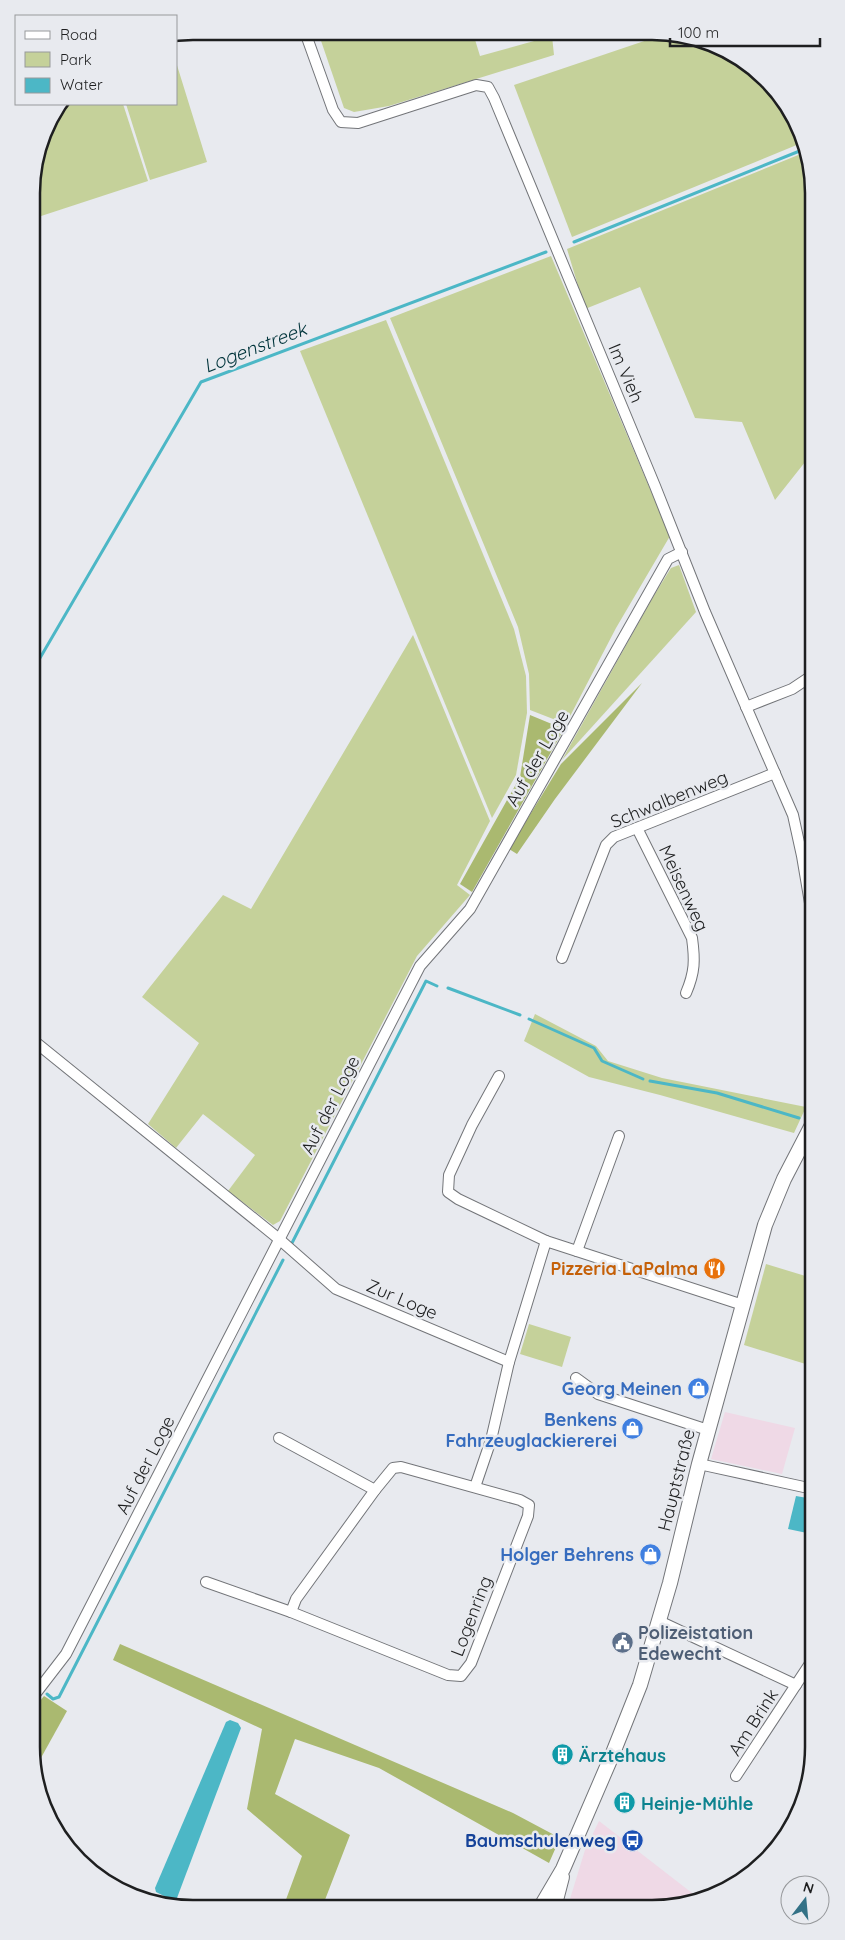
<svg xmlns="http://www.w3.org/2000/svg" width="845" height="1940" font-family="Quicksand,sans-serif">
  <rect width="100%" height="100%" fill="#e8eaef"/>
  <g fill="#efd9e6">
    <polygon points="725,1412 795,1428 782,1474 711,1459"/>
    <polygon points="599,1821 652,1862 701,1900 694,1903 571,1904 570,1899 585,1850"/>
  </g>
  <g fill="#c5d19a">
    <polygon points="318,32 473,33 480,56 552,36 554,55 389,106 354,112 344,108"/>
    <polygon points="665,34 683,34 759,72 792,112 804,142 572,237 514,85"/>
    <polygon points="176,62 207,162 150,180 126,104 176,104"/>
    <polygon points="62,104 123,104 148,181 32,219 32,182 48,122"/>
    <polygon points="808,151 809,457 775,500 742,422 695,418 640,287 585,309 567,249"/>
    <polygon points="551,256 670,536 616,628 566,724 530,710 529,674 518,627 390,318"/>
    <polygon points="386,320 514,629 526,676 527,713 516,775 492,818 300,351"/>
    <polygon points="679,565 696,612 562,760 653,597 671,568"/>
    <polygon points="413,635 490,821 457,885 470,895 417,956 280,1221 273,1225 228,1191 255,1155 203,1114 176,1148 148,1124 199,1043 142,997 223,895 251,909"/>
    <polygon points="535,1014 596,1046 608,1061 662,1078 806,1107 794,1133 660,1095 589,1077 524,1041"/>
    <polygon points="766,1264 812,1278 812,1366 744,1345"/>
    <polygon points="529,1324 571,1337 562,1367 520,1354"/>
  </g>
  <g fill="#aab970">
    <polygon points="642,683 555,799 517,854 509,849 561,764"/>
    <polygon points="530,715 564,729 472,892 460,884 520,777"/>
    <polygon points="120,1644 513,1813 560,1838 549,1863 379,1768 295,1739 275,1794 350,1835 323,1905 284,1905 302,1856 247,1809 262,1729 113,1660"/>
    <polygon points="44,1696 67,1711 37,1765 36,1706"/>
  </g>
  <g fill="#4cb7c6">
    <polygon points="796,1496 813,1499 813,1511 807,1533 788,1529"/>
    <polygon points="230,1720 238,1723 241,1728 177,1898 172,1900 156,1892 155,1888 226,1722"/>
  </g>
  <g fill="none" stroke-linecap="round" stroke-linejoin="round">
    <g stroke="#4cb7c6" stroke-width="3">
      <polyline points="574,242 807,148"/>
      <polyline points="33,670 201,382 546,252"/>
      <polyline points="448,988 520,1015"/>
      <polyline points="529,1019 594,1048 602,1061 643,1079"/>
      <polyline points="650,1081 717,1093 799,1118"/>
      <polyline points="292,1243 426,981 437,986"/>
      <polyline points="47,1694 53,1699 59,1697 283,1260"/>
    </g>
    <defs>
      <g id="minor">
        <polyline points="305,32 333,110 341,122 358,123 476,85 488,87 494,98 655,486 705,612 793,815 802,856 811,909"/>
        <polyline points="746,707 792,689 810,677"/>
        <path d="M637 828 692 938C695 960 695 972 686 993"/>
        <polyline points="562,958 606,845 614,837 775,773"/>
        <polyline points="34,1041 279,1239 336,1289 509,1362"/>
        <polyline points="499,1076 472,1125 449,1175 448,1192 458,1199 546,1241"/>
        <polyline points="577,1251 619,1136"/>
        <polyline points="576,1378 598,1394 708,1430"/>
        <polyline points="279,1438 375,1490"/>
        <polyline points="699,1464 813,1489"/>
        <polygon points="401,1467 520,1500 529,1505 528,1516 471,1663 461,1676 448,1675 291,1612 296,1599 375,1490 393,1468"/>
        <polyline points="475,1487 491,1440 509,1362 546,1241 743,1305"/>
        <polyline points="206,1582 291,1612"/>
        <polyline points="659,1621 796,1685"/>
        <polyline points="36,1693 66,1654 420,966 470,909 668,559 682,552"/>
        <polyline points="736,1776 813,1659"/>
      </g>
      <g id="secondary">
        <polyline points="543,1903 563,1869 613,1753 640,1685 670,1583 699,1464 765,1225 784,1179 811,1127"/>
        <polyline points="555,1904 562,1877"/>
      </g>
    </defs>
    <use href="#minor" stroke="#737579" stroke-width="12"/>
    <use href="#secondary" stroke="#737579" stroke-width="16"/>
    <use href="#minor" stroke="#fff" stroke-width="10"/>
    <use href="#secondary" stroke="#fff" stroke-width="14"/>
  </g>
  <defs>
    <symbol id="restaurant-disc" viewBox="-11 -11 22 22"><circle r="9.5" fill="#e8710a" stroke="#e8eaef"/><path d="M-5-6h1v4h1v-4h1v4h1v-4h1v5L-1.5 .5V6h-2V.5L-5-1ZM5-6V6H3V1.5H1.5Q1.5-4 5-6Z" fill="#fff"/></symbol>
    <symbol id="shop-disc" viewBox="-11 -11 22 22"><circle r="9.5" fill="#3f7fe0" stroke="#e8eaef"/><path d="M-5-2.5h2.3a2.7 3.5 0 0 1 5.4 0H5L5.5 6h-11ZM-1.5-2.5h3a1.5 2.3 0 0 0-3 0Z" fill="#fff"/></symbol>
    <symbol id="civic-disc" viewBox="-11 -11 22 22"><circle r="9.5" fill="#5c6f8a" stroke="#e8eaef"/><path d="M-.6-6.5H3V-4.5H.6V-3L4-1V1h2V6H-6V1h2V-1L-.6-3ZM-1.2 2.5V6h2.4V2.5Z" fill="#fff"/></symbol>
    <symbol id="building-disc" viewBox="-11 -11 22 22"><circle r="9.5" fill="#0f9aa8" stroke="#e8eaef"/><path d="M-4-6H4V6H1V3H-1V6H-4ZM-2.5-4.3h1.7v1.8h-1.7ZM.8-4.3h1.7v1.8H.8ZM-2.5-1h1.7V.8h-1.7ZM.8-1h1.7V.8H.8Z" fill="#fff"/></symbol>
    <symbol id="bus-disc" viewBox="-11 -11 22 22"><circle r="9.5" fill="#1a4fb4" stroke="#e8eaef"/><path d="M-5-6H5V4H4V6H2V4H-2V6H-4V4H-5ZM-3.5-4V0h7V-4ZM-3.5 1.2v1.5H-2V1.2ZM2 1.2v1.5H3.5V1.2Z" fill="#fff"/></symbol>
  </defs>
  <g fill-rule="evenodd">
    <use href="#restaurant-disc" x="702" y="1256" width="25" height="25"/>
    <use href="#shop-disc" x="686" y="1376" width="25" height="25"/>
    <use href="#shop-disc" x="620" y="1416" width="25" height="25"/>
    <use href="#shop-disc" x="638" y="1542" width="25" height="25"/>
    <use href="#civic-disc" x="610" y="1630" width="25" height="25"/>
    <use href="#building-disc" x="550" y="1742" width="25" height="25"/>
    <use href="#building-disc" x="612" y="1790" width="25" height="25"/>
    <use href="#bus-disc" x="620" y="1828" width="25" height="25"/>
  </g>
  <g text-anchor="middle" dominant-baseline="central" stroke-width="5" stroke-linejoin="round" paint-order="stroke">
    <g font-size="18" fill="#1e1f20" stroke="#e8eaef">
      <text transform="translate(626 373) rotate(67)">Im Vieh</text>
      <text transform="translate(537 758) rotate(-60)">Auf der Loge</text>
      <text transform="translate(669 799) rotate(-22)">Schwalbenweg</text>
      <text transform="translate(684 888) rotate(65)">Meisenweg</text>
      <text transform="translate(330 1105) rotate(-63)">Auf der Loge</text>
      <text transform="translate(402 1299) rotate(23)">Zur Loge</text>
      <text transform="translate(145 1465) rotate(-63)">Auf der Loge</text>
      <text transform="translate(676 1480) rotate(-76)">Hauptstraße</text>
      <text transform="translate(471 1616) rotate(-69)">Logenring</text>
      <text transform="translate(753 1722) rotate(-57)">Am Brink</text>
    </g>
    <g font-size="18" font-weight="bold" fill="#c56008" stroke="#e8eaef" text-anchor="end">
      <text x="698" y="1268">Pizzeria LaPalma</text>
    </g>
    <g font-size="18" font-weight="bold" fill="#366cbe" stroke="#e8eaef" text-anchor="end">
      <text x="682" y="1388">Georg Meinen</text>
      <text x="617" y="1419">Benkens<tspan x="617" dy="21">Fahrzeuglackiererei</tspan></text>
      <text x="634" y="1554">Holger Behrens</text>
    </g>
    <g font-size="18" font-weight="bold" fill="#4e5e75" stroke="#e8eaef" text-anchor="start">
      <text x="638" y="1632">Polizeistation<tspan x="638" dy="21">Edewecht</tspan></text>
    </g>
    <g font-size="18" font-weight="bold" fill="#0d838f" stroke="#e8eaef" text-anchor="start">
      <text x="579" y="1755">Ärztehaus</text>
      <text x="641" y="1803">Heinje-Mühle</text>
    </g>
    <g font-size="18" font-weight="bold" fill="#164399" stroke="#e8eaef" text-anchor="end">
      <text x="616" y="1840">Baumschulenweg</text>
    </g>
    <g font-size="19" font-style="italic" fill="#00343b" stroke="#e8eaef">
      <text transform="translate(255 347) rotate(-21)">Logenstreek</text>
    </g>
  </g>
  <path d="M0 0H845V1940H0ZM193 40H652A153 153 0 0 1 805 193V1747A153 153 0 0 1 652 1900H193A153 153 0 0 1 40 1747V193A153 153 0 0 1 193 40Z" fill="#e8eaef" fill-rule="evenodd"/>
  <path fill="none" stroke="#1e1f20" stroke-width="2.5" d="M193 40H652A153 153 0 0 1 805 193V1747A153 153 0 0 1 652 1900H193A153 153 0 0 1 40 1747V193A153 153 0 0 1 193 40Z"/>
  <rect x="15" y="15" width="162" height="90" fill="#e8eaef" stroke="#97999c"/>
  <rect x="25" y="31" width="25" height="8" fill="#ffffff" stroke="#97999c"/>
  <text x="60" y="40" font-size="15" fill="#1e1f20">Road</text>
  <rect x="25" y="52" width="25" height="15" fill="#c5d19a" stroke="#97999c"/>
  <text x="60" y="65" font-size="15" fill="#1e1f20">Park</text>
  <rect x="25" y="78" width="25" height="15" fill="#4cb7c6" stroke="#97999c"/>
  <text x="60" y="90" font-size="15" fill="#1e1f20">Water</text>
  <g transform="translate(805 1900) rotate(16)"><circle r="24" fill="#e8eaef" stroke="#97999c"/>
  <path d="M0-4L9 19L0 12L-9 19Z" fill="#337186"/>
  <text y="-8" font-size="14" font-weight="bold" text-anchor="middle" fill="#1e1f20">N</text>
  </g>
  <path d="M670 38v8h150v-8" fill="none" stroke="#1e1f20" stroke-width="2.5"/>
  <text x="678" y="38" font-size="15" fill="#1e1f20" stroke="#e8eaef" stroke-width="4" paint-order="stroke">100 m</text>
</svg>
